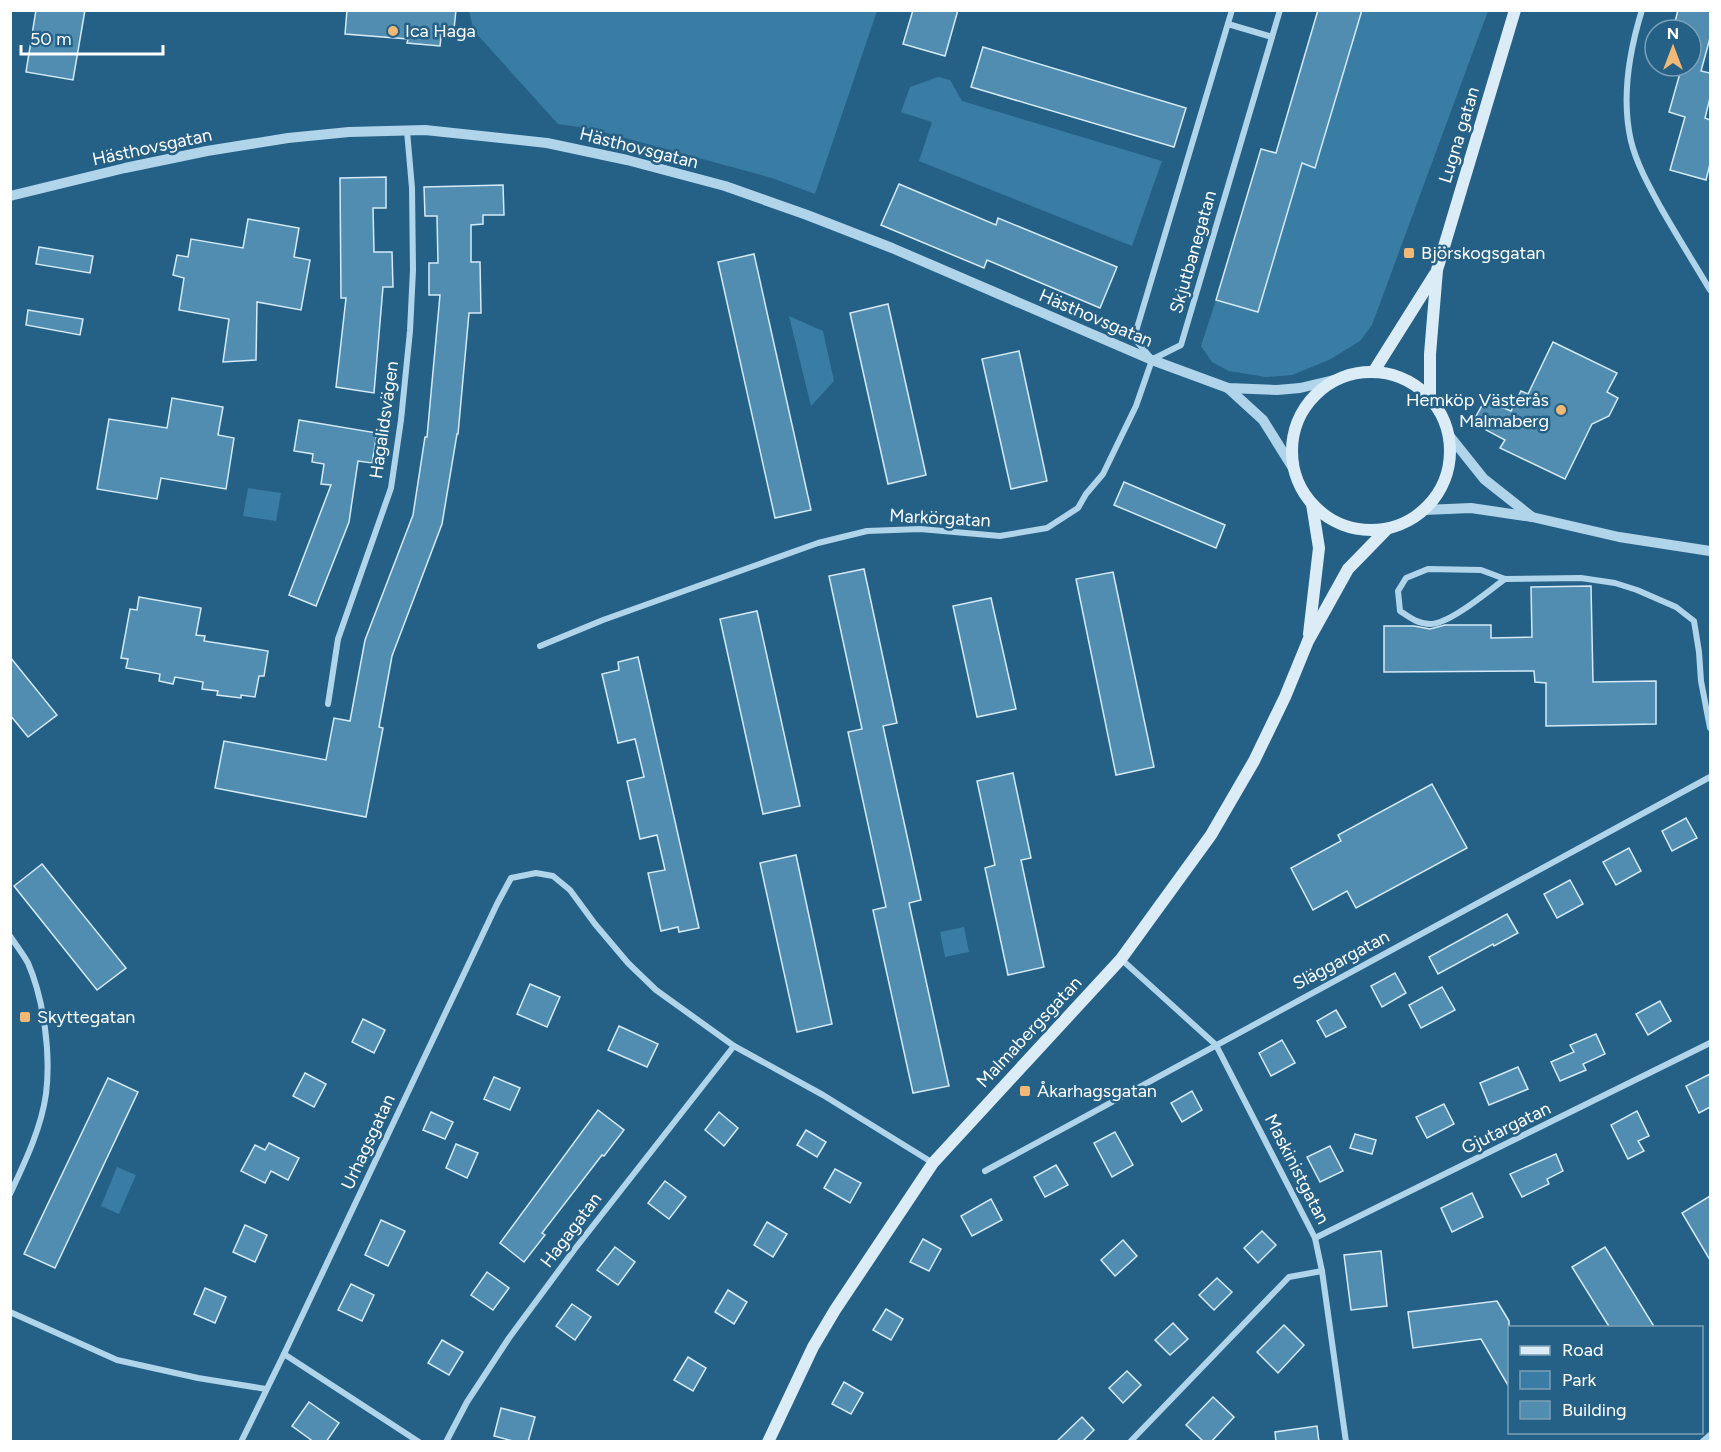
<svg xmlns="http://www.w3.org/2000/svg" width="1721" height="1452" font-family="Figtree,sans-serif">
  <rect width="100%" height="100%" fill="#256187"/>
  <g fill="#397ca4">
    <polygon points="469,11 469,10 877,11 815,194 772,178 592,129 558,124 474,31"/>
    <polygon points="1362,11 1488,11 1372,325 1360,341 1329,360 1292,375 1266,377 1229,371 1212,362 1201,346 1216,300 1258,312 1302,163 1315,167"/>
    <polygon points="938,77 950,80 962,101 1162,161 1132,246 919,161 932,122 901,112 910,87"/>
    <polygon points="789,316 823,331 834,381 811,406"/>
    <polygon points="248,488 281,493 276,521 243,516"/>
    <polygon points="964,927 969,952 945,957 940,932"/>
    <polygon points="117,1167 136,1175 119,1214 101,1206"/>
  </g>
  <g fill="#518db1" stroke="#d4eaf7" stroke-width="1.5">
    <polygon points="36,10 85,10 73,80 26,72"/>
    <polygon points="347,10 456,10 454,29 442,28 440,46 407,43 408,39 345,34"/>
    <polygon points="913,10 958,10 945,56 903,44"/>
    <polygon points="1318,10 1362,10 1315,168 1302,163 1258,312 1216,300 1261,149 1276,153"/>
    <polygon points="1678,10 1710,10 1710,38 1701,71 1710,73 1710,98 1705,118 1710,120 1710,164 1706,180 1670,170 1685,117 1669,112 1682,66 1691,66 1691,30 1673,30"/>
    <polygon points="983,47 1186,108 1174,147 971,87"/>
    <polygon points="386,177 386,208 373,208 374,252 392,252 393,287 383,287 374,393 336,387 346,298 341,298 340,178"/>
    <polygon points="899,184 996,225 998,218 1117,267 1100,308 987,260 984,268 881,225"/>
    <polygon points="503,185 504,215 483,215 483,224 471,225 471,262 480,262 481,313 469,313 458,434 457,434 442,524 392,656 379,727 383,728 366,817 215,788 224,741 326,760 334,718 350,721 365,640 413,515 425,437 427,437 440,295 429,295 429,263 438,263 437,216 425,216 424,187"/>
    <polygon points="248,219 299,228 294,257 310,260 301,310 257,302 256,360 223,362 229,319 179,310 184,278 173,275 177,255 188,257 191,239 243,248"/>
    <polygon points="39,247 93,256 90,273 36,264"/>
    <polygon points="754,254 811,510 775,518 718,262"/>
    <polygon points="888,304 926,475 888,484 850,313"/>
    <polygon points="28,310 83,319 80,335 26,325"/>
    <polygon points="1553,342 1617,373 1607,392 1618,398 1609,416 1592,424 1565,479 1500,448 1505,440 1486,430 1487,427 1474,420 1485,400 1511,411 1521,391 1528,394"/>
    <polygon points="1019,351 1047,481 1011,489 982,359"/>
    <polygon points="172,398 223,407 218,435 234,438 226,489 161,478 157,499 97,489 109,419 167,428"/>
    <polygon points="299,420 377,433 372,463 358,461 349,522 316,606 289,595 331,485 321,484 324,464 312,462 313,454 294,451"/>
    <polygon points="1124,482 1225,525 1216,548 1114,505"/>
    <polygon points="864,569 897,723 883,726 921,900 909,903 949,1086 913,1093 873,910 886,907 848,732 862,729 829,576"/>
    <polygon points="1113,572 1154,767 1116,775 1076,579"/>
    <polygon points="1591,586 1593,682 1656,681 1656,724 1546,726 1546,683 1535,682 1534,671 1384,672 1384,626 1414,626 1430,629 1445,625 1491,625 1491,638 1532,637 1531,587"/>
    <polygon points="139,597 201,608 196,635 205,636 204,641 268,651 264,676 259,676 255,697 241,695 241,698 217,695 218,691 202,689 203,682 175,677 173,684 159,681 160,674 126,668 128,659 121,658 130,609 137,610"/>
    <polygon points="991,598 1016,709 977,717 953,606"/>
    <polygon points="757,611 800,806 763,814 720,619"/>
    <polygon points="10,657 57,715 28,737 10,715"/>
    <polygon points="638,657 699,928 679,932 678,927 661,931 648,873 665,870 657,835 640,839 627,781 644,777 637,747 635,739 618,743 602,674 619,670 618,662"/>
    <polygon points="1013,773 1031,858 1021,860 1044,967 1008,975 985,868 995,865 977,781"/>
    <polygon points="1432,784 1467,848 1356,908 1347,891 1313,910 1291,868 1341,841 1338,835"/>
    <polygon points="1686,818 1697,838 1672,851 1662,831"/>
    <polygon points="1629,848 1641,871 1616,885 1603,862"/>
    <polygon points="796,855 832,1024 797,1032 760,863"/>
    <polygon points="42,864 126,968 97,990 14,886"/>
    <polygon points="1570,880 1583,904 1557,918 1544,894"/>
    <polygon points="1507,914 1518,933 1494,946 1493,944 1438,974 1429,957"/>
    <polygon points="1395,973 1406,993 1382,1007 1371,986"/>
    <polygon points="530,984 560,997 547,1027 517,1014"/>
    <polygon points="1442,987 1455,1010 1421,1028 1409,1005"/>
    <polygon points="1660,1001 1671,1021 1648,1035 1636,1014"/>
    <polygon points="1336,1010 1346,1027 1326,1037 1317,1021"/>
    <polygon points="363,1019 385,1030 374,1053 352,1042"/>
    <polygon points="619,1026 658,1044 647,1067 608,1050"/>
    <polygon points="1596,1034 1605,1054 1583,1064 1586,1070 1560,1081 1551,1062 1574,1052 1570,1045"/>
    <polygon points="1282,1040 1295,1063 1271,1076 1259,1053"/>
    <polygon points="1518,1067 1528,1089 1489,1105 1480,1083"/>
    <polygon points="305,1073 326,1084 314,1107 293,1096"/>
    <polygon points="1710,1074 1710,1107 1699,1113 1686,1086"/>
    <polygon points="494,1077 520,1088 510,1110 484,1099"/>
    <polygon points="108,1078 138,1092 55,1268 24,1254"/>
    <polygon points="1192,1091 1202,1110 1182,1122 1171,1103"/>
    <polygon points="1444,1104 1454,1124 1427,1138 1416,1117"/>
    <polygon points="598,1110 624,1130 604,1156 602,1155 542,1233 545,1235 524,1262 500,1243"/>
    <polygon points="1637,1111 1649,1136 1638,1141 1644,1151 1628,1159 1611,1125"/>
    <polygon points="431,1112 453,1122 445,1139 423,1130"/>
    <polygon points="719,1112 738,1128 724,1146 705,1130"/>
    <polygon points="806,1130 826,1142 817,1157 797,1145"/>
    <polygon points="1115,1132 1133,1165 1112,1177 1094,1143"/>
    <polygon points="1355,1134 1376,1140 1372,1154 1350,1148"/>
    <polygon points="269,1143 299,1158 288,1180 271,1171 265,1183 241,1171 255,1145 265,1150"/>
    <polygon points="456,1144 478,1153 467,1178 446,1168"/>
    <polygon points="1330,1146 1343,1171 1320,1182 1307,1157"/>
    <polygon points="1556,1154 1563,1171 1547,1179 1549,1184 1522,1197 1510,1174"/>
    <polygon points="1056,1165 1068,1185 1045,1197 1034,1177"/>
    <polygon points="835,1169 861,1183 850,1203 824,1188"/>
    <polygon points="665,1181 686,1197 669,1219 648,1203"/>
    <polygon points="1472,1193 1483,1217 1452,1232 1441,1208"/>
    <polygon points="1710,1196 1710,1260 1682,1213"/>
    <polygon points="991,1199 1002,1220 972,1236 961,1216"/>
    <polygon points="381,1220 405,1231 388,1266 365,1255"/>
    <polygon points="767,1222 787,1234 773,1257 754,1245"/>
    <polygon points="245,1225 267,1235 255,1262 233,1252"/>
    <polygon points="1262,1231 1276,1245 1258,1263 1244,1248"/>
    <polygon points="923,1239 941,1249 929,1271 910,1262"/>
    <polygon points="1123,1240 1137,1256 1115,1276 1101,1260"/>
    <polygon points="615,1247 635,1262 618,1285 597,1270"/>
    <polygon points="1605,1247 1655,1328 1610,1328 1572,1267"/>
    <polygon points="1381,1251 1387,1306 1351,1310 1344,1255"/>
    <polygon points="487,1272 509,1288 493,1310 471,1295"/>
    <polygon points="1217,1278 1232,1292 1214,1310 1199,1295"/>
    <polygon points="351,1284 374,1295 362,1321 338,1310"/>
    <polygon points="205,1288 226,1297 215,1323 194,1314"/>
    <polygon points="728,1290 747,1302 734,1324 715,1312"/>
    <polygon points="1497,1301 1509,1321 1509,1387 1481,1339 1413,1348 1408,1312"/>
    <polygon points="572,1304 591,1317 575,1340 556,1326"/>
    <polygon points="886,1309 903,1319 891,1340 873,1330"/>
    <polygon points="1173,1323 1188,1339 1170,1355 1155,1340"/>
    <polygon points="1284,1325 1304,1345 1278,1373 1257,1352"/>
    <polygon points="442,1340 463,1352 449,1375 428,1363"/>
    <polygon points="688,1357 706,1368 693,1391 674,1380"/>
    <polygon points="1127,1371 1141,1385 1123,1403 1109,1388"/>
    <polygon points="844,1382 863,1393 851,1414 832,1404"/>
    <polygon points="1213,1397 1234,1417 1211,1442 1204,1442 1186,1425"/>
    <polygon points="309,1402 339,1423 326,1442 314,1442 292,1426"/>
    <polygon points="501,1408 535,1417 528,1442 517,1442 494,1436"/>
    <polygon points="1082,1417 1094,1430 1082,1442 1056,1442"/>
    <polygon points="1317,1426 1319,1442 1276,1442 1275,1432"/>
  </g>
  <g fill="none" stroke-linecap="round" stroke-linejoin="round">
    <g stroke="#b0d4e9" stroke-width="6">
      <path d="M1642 10C1629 52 1621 98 1631 141 1637 165 1649 186 1661 208 1677 236 1694 263 1710 290"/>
      <polyline points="1228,24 1272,37"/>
      <polyline points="1150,357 1134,338 1232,10"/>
      <polyline points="1153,359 1181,345 1280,10"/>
      <path d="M1505 579C1488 591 1450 624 1430 624 1418 624 1409 617 1400 611L1398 591 1406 578 1428 569 1481 570 1505 579 1581 578 1615 583 1637 590 1676 607 1694 621 1699 652 1701 681 1710 728"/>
      <polyline points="540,646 603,620 818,543 867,531 920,529 1000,536 1047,528 1078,508 1086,494 1103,474 1136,406 1152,360"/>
      <polyline points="328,704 338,639 391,488 401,420 410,331 413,270 412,188 407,131"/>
      <path d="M10 936C16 945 23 954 28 963 44 1000 51 1054 46 1094 41 1129 25 1162 10 1194"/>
      <polyline points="1121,959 1216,1045 1315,1238 1322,1271 1346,1442"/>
      <polyline points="985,1171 1710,777"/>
      <polyline points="1315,1238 1710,1043"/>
      <polyline points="10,1312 117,1360 198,1378 266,1389"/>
      <polyline points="284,1354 419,1442"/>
      <polyline points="241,1442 284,1354 497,904 511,878 536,873 553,876 570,890 595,924 628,963 656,990 734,1046 823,1095 933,1163"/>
      <polyline points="446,1442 467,1402 509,1338 574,1250 734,1046"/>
      <polyline points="1130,1442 1289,1277 1322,1271"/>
      <polyline points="1702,1442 1710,1435"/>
    </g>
    <g stroke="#b0d4e9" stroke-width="10">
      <polyline points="10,196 125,168 207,151 288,138 349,132 425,130 547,143 627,160 725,186 807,215 892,248 1152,360 1228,388 1277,390 1300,388 1334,380"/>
      <polyline points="1228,388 1263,420 1293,468"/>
      <polyline points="1448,434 1484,479 1532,517"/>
      <polyline points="1424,510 1471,508 1532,517 1619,537 1710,551"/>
    </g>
    <g stroke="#dbecf7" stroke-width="12">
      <polyline points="1374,371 1435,274"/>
      <circle cx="1371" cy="451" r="79"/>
      <polyline points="1430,397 1430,354 1437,270 1515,10"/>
      <polyline points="1309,634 1319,548 1312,504"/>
      <polyline points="768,1442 813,1347 835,1310 933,1163 1121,959 1211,835 1254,761 1285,697 1308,641 1348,569 1387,529"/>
    </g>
  </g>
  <g fill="#f2b875" stroke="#256187" stroke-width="2">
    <circle cx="393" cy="31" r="6"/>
    <rect x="1403" y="247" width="12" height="12" rx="3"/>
    <circle cx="1561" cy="410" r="6"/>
    <rect x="19" y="1011" width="12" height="12" rx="3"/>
    <rect x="1019" y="1085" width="12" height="12" rx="3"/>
  </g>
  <g text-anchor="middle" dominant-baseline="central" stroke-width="5" stroke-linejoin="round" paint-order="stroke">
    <g font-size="18" fill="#fff" stroke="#256187" text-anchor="start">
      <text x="405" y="31">Ica Haga</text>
      <text x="1421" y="253">Björskogsgatan</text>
      <text x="1549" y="400" text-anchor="end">Hemköp Västerås<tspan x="1549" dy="21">Malmaberg</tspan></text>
      <text x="37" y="1017">Skyttegatan</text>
      <text x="1037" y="1091">Åkarhagsgatan</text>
    </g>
    <g font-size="18" fill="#fff" stroke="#256187">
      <text transform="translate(1459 135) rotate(-73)">Lugna gatan</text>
      <text transform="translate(152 147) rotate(-12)">Hästhovsgatan</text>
      <text transform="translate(639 148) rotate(14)">Hästhovsgatan</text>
      <text transform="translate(1193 252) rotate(-74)">Skjutbanegatan</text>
      <text transform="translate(1096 318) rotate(23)">Hästhovsgatan</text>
      <text transform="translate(384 420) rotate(-82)">Hagalidsvägen</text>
      <text transform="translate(940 518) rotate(3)">Markörgatan</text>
      <text transform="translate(1341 960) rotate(-28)">Släggargatan</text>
      <text transform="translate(1029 1032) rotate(-47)">Malmabergsgatan</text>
      <text transform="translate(1506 1128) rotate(-26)">Gjutargatan</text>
      <text transform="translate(368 1142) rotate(-65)">Urhagsgatan</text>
      <text transform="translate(1297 1169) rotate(63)">Maskinistgatan</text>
      <text transform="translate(571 1230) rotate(-53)">Hagagatan</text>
    </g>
  </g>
  <rect width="1721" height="1452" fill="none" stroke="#ffffff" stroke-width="24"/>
  <rect x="1508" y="1326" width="195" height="108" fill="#256187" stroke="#7ca0b7" stroke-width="1.5"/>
  <rect x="1520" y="1346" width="30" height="9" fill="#dbecf7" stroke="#7ca0b7" stroke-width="1.5"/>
  <text x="1562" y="1356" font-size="18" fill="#ffffff">Road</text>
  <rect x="1520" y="1371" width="30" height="18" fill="#397ca4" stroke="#7ca0b7" stroke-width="1.5"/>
  <text x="1562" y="1386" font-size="18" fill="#ffffff">Park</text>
  <rect x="1520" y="1401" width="30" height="18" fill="#518db1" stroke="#7ca0b7" stroke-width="1.5"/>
  <text x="1562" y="1416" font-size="18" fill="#ffffff">Building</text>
  <g transform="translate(1673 48)"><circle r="28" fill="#256187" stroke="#7ca0b7" stroke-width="1.5"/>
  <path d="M0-4.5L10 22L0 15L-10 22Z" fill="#f2b875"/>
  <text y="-9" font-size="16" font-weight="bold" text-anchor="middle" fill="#ffffff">N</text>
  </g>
  <path d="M21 45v9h142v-9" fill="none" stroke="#ffffff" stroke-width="3"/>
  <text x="30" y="45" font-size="18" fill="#ffffff" stroke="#256187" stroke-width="4.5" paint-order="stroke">50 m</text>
</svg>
